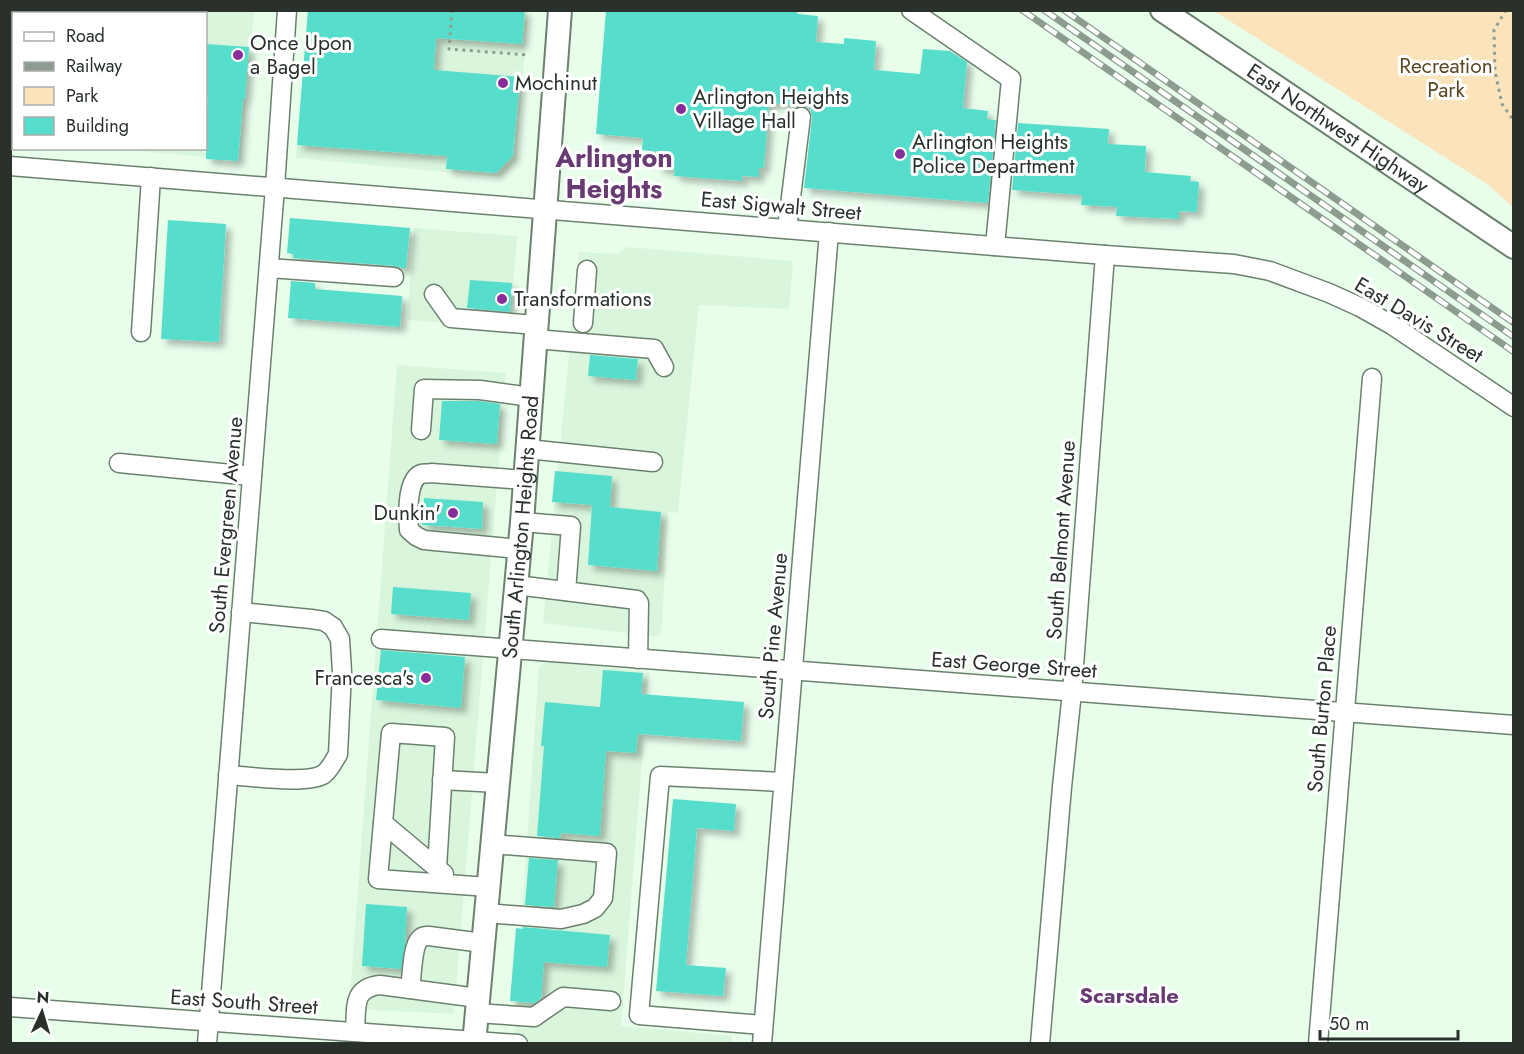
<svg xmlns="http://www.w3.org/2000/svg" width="1524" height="1054" font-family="Jost,sans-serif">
  <defs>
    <filter id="shadow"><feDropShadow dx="5.5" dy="5.5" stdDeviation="3" flood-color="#0004"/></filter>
  </defs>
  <rect width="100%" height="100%" fill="#e8feeb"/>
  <g fill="#d9f6dd">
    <polygon points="24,10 254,11 241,160 115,149 206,148 206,14 24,14"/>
    <polygon points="308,11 528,11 516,162 500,177 296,158"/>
    <polygon points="414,228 517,236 510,328 407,320"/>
    <polygon points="627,247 793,261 789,309 699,305 678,513 668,512 662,624 659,637 543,623 579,252 618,254"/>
    <polygon points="397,365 506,373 454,1014 349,1009"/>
    <polygon points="546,661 649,672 621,1026 732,1036 732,1043 513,1044 539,667"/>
  </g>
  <polygon fill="#fbe4bc" points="1214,11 1513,11 1513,207 1487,184"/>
  <g fill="#57ddcc" filter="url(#shadow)">
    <polygon points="308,10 525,10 522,44 436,38 434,70 520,77 513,156 496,173 446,169 447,156 297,145"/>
    <polygon points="606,10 797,10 797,14 818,16 816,42 844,44 844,38 876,41 874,70 920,74 923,49 950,51 967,62 963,108 988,111 987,119 996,120 988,203 804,188 812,118 810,106 769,103 764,168 759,168 759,177 742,176 742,181 674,176 675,170 658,168 659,152 642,150 643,138 596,134"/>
    <polygon points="206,44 249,47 245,99 243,99 238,161 206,159 206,130 208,96 206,96"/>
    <polygon points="1018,123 1109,129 1108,144 1146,146 1145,172 1191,176 1190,181 1199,182 1197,212 1179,211 1179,219 1116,216 1117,207 1081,205 1082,195 1012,190"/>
    <polygon points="290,218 410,228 406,269 395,266 293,258 293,254 287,253"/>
    <polygon points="168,220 226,224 219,342 161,339"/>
    <polygon points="470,280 512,283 510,312 467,308"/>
    <polygon points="291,281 315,283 315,289 402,296 400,327 288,318"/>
    <polygon points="590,355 638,359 636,380 588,376"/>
    <polygon points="442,401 479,401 500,404 497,444 439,440"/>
    <polygon points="555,471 612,476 610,507 661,512 657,571 588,565 592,505 552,502"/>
    <polygon points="424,498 483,502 482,529 422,525"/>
    <polygon points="393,587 471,593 469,620 391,614"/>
    <polygon points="381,650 465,657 461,708 376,700"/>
    <polygon points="603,670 643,673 641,694 744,702 741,741 638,734 636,753 606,751 600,836 561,833 560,838 537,836 544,746 541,746 545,702 600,707"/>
    <polygon points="673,799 736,804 734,831 697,828 686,965 726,968 723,996 656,991"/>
    <polygon points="529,858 558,860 554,907 525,905"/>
    <polygon points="366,904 407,907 405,945 401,969 362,966"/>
    <polygon points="523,927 610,935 607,967 544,962 541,998 535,1003 510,1001 516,928 523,929"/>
  </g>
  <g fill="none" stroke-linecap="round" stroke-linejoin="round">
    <defs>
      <g id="minor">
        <polyline points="911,10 1011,79 995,246"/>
        <polyline points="10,166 1105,255 1234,264 1270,271 1329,293 1360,307 1392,325 1514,407"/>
        <polyline points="787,229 801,117"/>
        <polyline points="269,268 394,277"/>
        <polyline points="434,294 451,318 536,325"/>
        <polyline points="583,323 587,270"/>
        <polyline points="141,332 151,177"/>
        <polyline points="535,339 654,349 664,367"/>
        <polyline points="421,430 424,389 480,390 531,397"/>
        <polyline points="527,449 653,462"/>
        <polyline points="119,463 252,476"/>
        <polyline points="522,522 571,526 566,591"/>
        <path d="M519 549 424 540 416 536 409 530C408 517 406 480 421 474 424 473 428 474 431 473L525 480"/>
        <polyline points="516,585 637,600 639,603 638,659"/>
        <polyline points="381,639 1514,725"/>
        <path d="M228 775C249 776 308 785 324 774 330 769 334 761 338 754L342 672 340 639 333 627 324 621 311 619 241 612"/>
        <polyline points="442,780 498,783"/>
        <polyline points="383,823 444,874"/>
        <polyline points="437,868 445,737 391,733 378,879 488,887"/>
        <polyline points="486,913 561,919 583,914 595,908 603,898 607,853 492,844"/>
        <path d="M410 989C412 977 412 946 420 939 423 935 425 936 429 936L483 943"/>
        <polyline points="10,1007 518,1044"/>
        <polyline points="476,1013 534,1017 563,997 611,1001"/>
        <polyline points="763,1025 639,1015 660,776 783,782"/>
        <path d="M355 1032C357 1009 351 988 380 985L478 998"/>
        <polyline points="207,1044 275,187 287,10"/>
        <polyline points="762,1044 829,232"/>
        <polyline points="1040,1044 1062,787 1072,692 1105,255"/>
        <polyline points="1318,1044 1372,378"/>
      </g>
      <g id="major">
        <path id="s1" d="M1162 10 1514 247"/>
        <path id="s2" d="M474 1044 522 522 560 10"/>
      </g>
    </defs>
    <use href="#minor" stroke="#6c806e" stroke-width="21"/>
    <use href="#major" stroke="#6c806e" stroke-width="26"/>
    <g stroke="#8f9e91" stroke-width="3" stroke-dasharray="3 4.5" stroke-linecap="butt">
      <polyline points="452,10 449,49 529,55"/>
      <polyline points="1506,10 1494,30 1495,72 1502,104 1514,121"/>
    </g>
    <use href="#minor" stroke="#fff" stroke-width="18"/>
    <use href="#major" stroke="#fff" stroke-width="22"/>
    <defs>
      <g id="rail">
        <polyline points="1022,10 1514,352"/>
        <polyline points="1044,10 1514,337"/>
        <polyline points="1064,10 1514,323"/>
      </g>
    </defs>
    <use href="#rail" stroke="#8d9c8f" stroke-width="7"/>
    <use href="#rail" stroke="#fff" stroke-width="4.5" stroke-dasharray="14" stroke-linecap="butt"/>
  </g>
  <g fill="#872d9a" stroke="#fff" stroke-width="2">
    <circle cx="238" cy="55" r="6"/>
    <circle cx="503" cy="83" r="6"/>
    <circle cx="681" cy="109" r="6"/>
    <circle cx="900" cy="154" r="6"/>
    <circle cx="502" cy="299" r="6"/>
    <circle cx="453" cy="513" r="6"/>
    <circle cx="426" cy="678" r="6"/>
  </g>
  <g text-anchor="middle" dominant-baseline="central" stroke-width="6" stroke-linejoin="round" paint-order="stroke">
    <g font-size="21" fill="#29312a" stroke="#fff" text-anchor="start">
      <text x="250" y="43">Once Upon<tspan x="250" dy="24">a Bagel</tspan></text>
      <text x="515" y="83">Mochinut</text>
      <text x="693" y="97">Arlington Heights<tspan x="693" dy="24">Village Hall</tspan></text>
      <text x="912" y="142">Arlington Heights<tspan x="912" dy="24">Police Department</tspan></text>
      <text x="514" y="299">Transformations</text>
      <text x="441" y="513" text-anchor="end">Dunkin'</text>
      <text x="414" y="678" text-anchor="end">Francesca's</text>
    </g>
    <g font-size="21" fill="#5a4621" stroke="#fff">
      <text x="1446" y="66">Recreation<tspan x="1446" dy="24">Park</tspan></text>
    </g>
    <g font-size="21" fill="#29312a" stroke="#fff">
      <text stroke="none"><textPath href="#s1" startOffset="212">East Northwest Highway</textPath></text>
      <text transform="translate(781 206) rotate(5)">East Sigwalt Street</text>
      <text transform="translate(1419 320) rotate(31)">East Davis Street</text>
      <text transform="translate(226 525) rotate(-85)">South Evergreen Avenue</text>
      <text stroke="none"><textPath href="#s2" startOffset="519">South Arlington Heights Road</textPath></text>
      <text transform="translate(1061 540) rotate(-86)">South Belmont Avenue</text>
      <text transform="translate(773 636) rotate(-85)">South Pine Avenue</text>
      <text transform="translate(1014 665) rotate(4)">East George Street</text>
      <text transform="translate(1322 709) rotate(-85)">South Burton Place</text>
      <text transform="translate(244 1002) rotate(4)">East South Street</text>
    </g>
    <g font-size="22" font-weight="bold" fill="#683c72" stroke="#fff">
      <text x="1129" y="995">Scarsdale</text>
    </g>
    <g font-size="27" font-weight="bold" fill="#683c72" stroke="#fff">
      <text x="614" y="157">Arlington<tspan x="614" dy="31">Heights</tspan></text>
    </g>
  </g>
  <rect width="1524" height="1054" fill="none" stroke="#29312a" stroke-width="24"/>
  <rect x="12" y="12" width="195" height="138" fill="#ffffff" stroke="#a9adaa" stroke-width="1.5"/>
  <rect x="24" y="32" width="30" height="9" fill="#ffffff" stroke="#a9adaa" stroke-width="1.5"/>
  <text x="66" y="42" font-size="18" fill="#29312a">Road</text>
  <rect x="24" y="62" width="30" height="9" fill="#8d9c8f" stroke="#a9adaa" stroke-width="1.5"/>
  <text x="66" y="72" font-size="18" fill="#29312a">Railway</text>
  <rect x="24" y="87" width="30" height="18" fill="#fbe4bc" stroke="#a9adaa" stroke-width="1.5"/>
  <text x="66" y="102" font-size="18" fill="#29312a">Park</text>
  <rect x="24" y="117" width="30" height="18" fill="#57ddcc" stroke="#a9adaa" stroke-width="1.5"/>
  <text x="66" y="132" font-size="18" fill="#29312a">Building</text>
  <g transform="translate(42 1012) rotate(4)" stroke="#ffffff" stroke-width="4.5" paint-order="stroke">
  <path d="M0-4.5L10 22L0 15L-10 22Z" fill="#29312a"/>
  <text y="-9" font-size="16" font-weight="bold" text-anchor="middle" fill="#29312a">N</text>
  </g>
  <path d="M1320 1030v9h138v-9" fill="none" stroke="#29312a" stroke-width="3"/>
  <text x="1329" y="1030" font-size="18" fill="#29312a" stroke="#ffffff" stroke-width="4.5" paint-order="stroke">50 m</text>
</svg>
